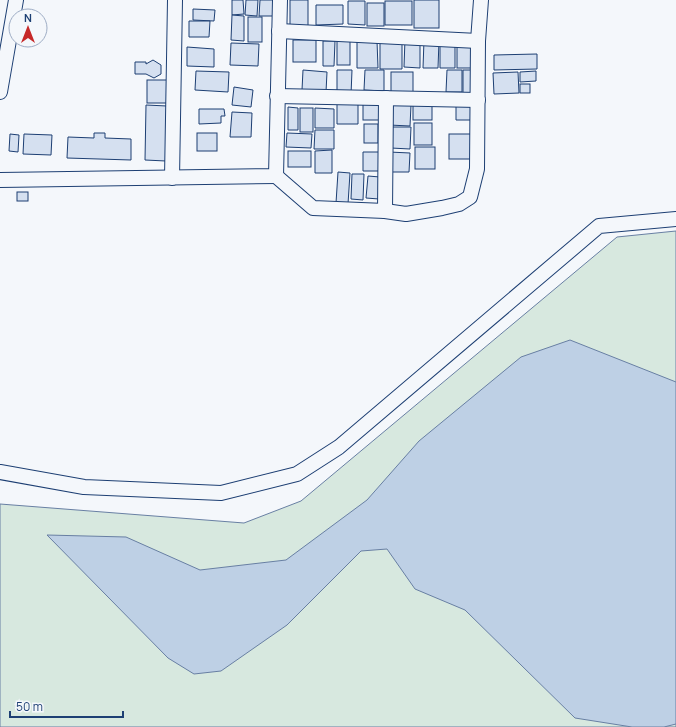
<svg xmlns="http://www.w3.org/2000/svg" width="676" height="727" font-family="Manrope,sans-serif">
  <rect width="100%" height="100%" fill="#f4f7fb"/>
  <polygon fill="#d7e8df" stroke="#687fa3" points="676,231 676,727 0,727 0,504 244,523 301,501 617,237"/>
  <polygon fill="#bed0e5" stroke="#687fa3" points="570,340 676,382 676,724 664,727 632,727 575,718 465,610 415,589 387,549 361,551 287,625 221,671 194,674 168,658 47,535 126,537 200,570 286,560 367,500 419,441 521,357"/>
  <g fill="#d5e0f0" stroke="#1d3f73">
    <polygon points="232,0 243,0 244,14 232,15"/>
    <polygon points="246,0 258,0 257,16 245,15"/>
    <polygon points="260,0 274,0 273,16 259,16"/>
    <rect x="290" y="0" width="18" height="26"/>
    <rect x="414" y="0" width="25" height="28"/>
    <polygon points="348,1 365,1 365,25 348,24"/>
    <rect x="385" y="1" width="27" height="24"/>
    <rect x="367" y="3" width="17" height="23"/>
    <polygon points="316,5 343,5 343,24 316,25"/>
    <polygon points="193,9 215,10 214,21 193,20"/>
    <polygon points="232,15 244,16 244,41 231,40"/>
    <rect x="248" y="17" width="14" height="25"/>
    <polygon points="189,21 210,21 209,37 189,37"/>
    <polygon points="405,39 420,40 420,68 404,67"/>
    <rect x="293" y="40" width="23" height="22"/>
    <rect x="337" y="40" width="13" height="25"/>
    <polygon points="402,40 402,69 380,69 380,41"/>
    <polygon points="424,40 439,41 438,68 423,68"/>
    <polygon points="323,41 335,41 334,66 323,66"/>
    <polygon points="357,41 377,41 378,68 357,68"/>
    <polygon points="440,41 455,42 455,68 440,68"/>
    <polygon points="231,43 259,44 258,66 230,65"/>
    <polygon points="187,47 214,49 214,67 187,66"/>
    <rect x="457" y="47" width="17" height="21"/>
    <polygon points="537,54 537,69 494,70 494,55"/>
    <polygon points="153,60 161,65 161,74 154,78 146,74 135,74 135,62 146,62 146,64"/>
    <polygon points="303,70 327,72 326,92 302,90"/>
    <polygon points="337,70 352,70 351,95 337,94"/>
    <polygon points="365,70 384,70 384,91 364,90"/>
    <polygon points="447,70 462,70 462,92 446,92"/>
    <rect x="463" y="70" width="13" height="23"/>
    <polygon points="196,71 229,72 228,92 195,90"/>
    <polygon points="536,71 536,81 520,82 520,72"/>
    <rect x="391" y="72" width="22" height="26"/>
    <polygon points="518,72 519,93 494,94 493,73"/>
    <rect x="147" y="80" width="20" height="23"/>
    <rect x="520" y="84" width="10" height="9"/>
    <polygon points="234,87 253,90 251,107 232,105"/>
    <rect x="413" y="98" width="19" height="22"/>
    <polygon points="337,99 358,100 358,124 337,124"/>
    <rect x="363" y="100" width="18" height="20"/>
    <polygon points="456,100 471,100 472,120 456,120"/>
    <polygon points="390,104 411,105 410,126 389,125"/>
    <polygon points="146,105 167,106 166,161 145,160"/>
    <polygon points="288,107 298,108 298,130 288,130"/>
    <rect x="300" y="108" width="13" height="24"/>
    <polygon points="315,108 334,109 334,128 315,128"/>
    <polygon points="199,109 224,109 225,116 221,116 221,123 199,124"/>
    <polygon points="232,112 252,113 251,137 230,137"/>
    <rect x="414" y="123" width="18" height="22"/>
    <rect x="364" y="124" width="14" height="19"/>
    <polygon points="391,127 411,127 410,149 391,148"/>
    <polygon points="315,130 334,130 334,149 314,149"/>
    <polygon points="94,133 105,133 105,138 131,139 131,160 67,158 68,137 94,138"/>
    <rect x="197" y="133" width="20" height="18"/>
    <polygon points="287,133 312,134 311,148 286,147"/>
    <polygon points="10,134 19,135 18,152 9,151"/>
    <polygon points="24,134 52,135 51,155 23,154"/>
    <rect x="449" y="134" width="26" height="25"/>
    <rect x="415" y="147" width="20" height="22"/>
    <polygon points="332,150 332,173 315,173 315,151"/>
    <rect x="288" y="151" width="23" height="16"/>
    <polygon points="363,152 380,152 381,171 363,171"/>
    <polygon points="389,152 410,153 409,172 389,172"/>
    <polygon points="338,172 350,173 348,204 336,203"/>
    <polygon points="352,174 364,174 363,200 351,199"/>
    <polygon points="368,176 380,177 379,199 366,198"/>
    <rect x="17" y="192" width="11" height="9"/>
  </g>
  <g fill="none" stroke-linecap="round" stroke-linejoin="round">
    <defs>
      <g id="street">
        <polyline points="279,31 478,41"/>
        <polyline points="0,92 16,0"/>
        <polyline points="277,96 478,100"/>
        <polyline points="276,176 313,208 385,211 406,214 442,208 459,204 470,197 477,169 478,41 481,0"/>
        <polyline points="172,178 175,0"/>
        <polyline points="0,180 276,176 280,0"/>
        <polyline points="385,211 386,98"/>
        <polyline points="0,472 84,487 221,493 297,474 339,447 599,226 676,219"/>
      </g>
    </defs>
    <use href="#street" stroke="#1d3f73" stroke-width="16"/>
    <use href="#street" stroke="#f4f7fb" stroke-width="14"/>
  </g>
  <g transform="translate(28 28)"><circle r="19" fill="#f4f7fb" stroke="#9eadc5"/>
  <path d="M0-3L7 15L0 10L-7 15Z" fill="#c62828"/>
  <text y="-6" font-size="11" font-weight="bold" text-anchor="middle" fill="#1d3f73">N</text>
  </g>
  <path d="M10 711v6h113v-6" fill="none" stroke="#1d3f73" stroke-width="2"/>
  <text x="16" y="711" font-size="12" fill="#1d3f73" stroke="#f4f7fb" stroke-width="3" paint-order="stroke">50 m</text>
</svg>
